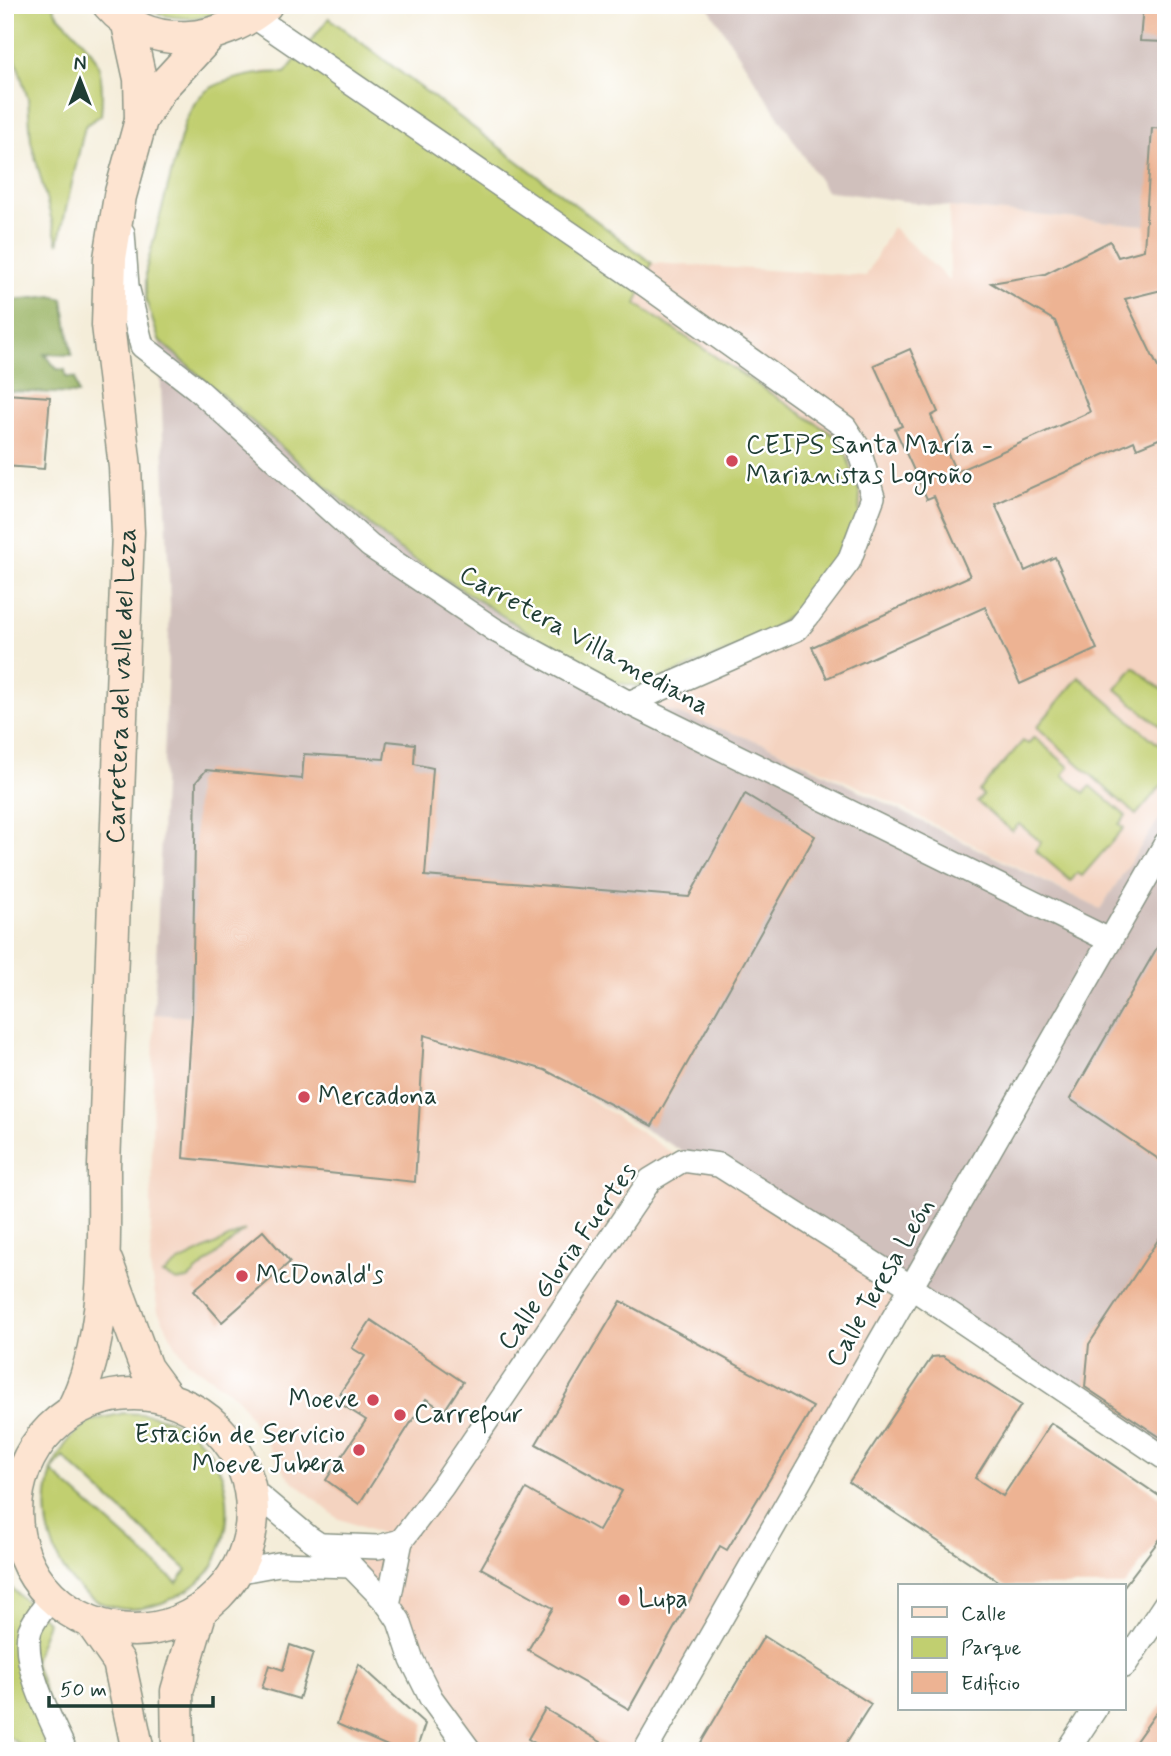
<svg xmlns="http://www.w3.org/2000/svg" width="1171" height="1756" font-family="Mynerve,sans-serif">
  <rect width="100%" height="100%" fill="#fff"/>
  <filter id="ink" filterUnits="userSpaceOnUse"><feTurbulence type="fractalNoise" baseFrequency=".0143" numOctaves="2"/><feDisplacementMap in="SourceGraphic" scale="14" xChannelSelector="R" yChannelSelector="G"/><feConvolveMatrix kernelMatrix="1 2 1 2 8 2 1 2 1" color-interpolation-filters="sRGB"/></filter>
  <filter id="wash" filterUnits="userSpaceOnUse"><feTurbulence type="fractalNoise" baseFrequency=".00686" numOctaves="4" result="noise"/><feDisplacementMap in="SourceGraphic" scale="28" xChannelSelector="R" yChannelSelector="G"/><feGaussianBlur stdDeviation="1.57" result="paint"/><feColorMatrix in="noise" values="0 0 0 0 0 0 0 0 0 0 0 0 0 0 0 0 0 1.4 0 .05"/><feComposite in="paint" operator="in"/></filter>
  <g filter="url(#wash)">
    <rect width="100%" height="100%" fill="#f4edd9"/>
    <g fill="#f4d3c0">
      <polygon points="329,18 652,263 866,276 892,227 950,281 949,207 1166,227 1166,808 1100,909 874,794 765,744 658,707 659,690 656,682 623,685 603,680 397,548 159,340 146,300 146,269 185,122 194,102 208,89 265,71 285,73"/>
      <polygon points="154,1014 424,1035 545,1070 683,1160 719,1165 911,1287 645,1751 469,1751 351,1566 401,1541 337,1518 286,1475 238,1398 187,1361 175,1344 158,1311 150,1267"/>
    </g>
    <g fill="#d0c0bc">
      <polygon points="707,5 1166,5 1166,227 949,207 826,191"/>
      <polygon points="159,340 397,548 603,680 658,707 765,744 1100,909 1166,808 1166,1459 911,1287 545,1070 424,1035 154,1014 170,607"/>
    </g>
    <g fill="#c1cf70" stroke="#708652" stroke-width="2" fill-rule="evenodd">
      <path d="M5 5H53L56 13C94 53 106 57 101 115L85 126 58 244 31 141 28 99 5 24Z"/>
      <path d="M139 5H235C206 23 168 22 139 5Z"/>
      <path d="M329 18 652 263 636 304 835 436 846 454 860 494 859 522 850 543 793 613 756 640 640 687 603 680 397 548 159 340 146 300V269L185 122C191 110 195 99 206 91 224 78 265 71 285 73Z"/>
      <polygon points="1134,667 1166,693 1166,724 1162,728 1116,689"/>
      <polygon points="1079,677 1166,751 1166,780 1136,815 1037,727"/>
      <polygon points="1034,737 1069,767 1063,775 1084,793 1091,786 1126,816 1119,824 1124,828 1082,876 1077,873 1071,881 1035,850 1041,842 1019,824 1012,831 977,802 983,795 979,791 1023,741 1028,744"/>
      <polygon points="245,1230 188,1279 177,1281 163,1274 179,1262"/>
      <path d="M123 1413C134 1414 145 1413 155 1416 222 1433 243 1502 216 1560 208 1577 190 1590 173 1598 58 1655 0 1475 92 1421 102 1417 114 1416 123 1413ZM63 1457 187 1570 177 1583 51 1471Z"/>
      <polygon points="5,1582 48,1622 34,1661 66,1751 30,1751 5,1735"/>
    </g>
    <polygon fill="#98b262" stroke="#5c784b" stroke-width="2" points="53,296 63,299 72,355 44,354 57,369 65,370 66,377 75,378 78,394 5,391 5,301"/>
    <g id="blocks">
      <g fill="#edb393">
        <polygon points="1143,5 1166,5 1166,42 1140,41"/>
        <polygon points="1152,128 1166,129 1166,289 1125,299 1166,384 1166,436 1137,448 1134,441 995,504 1025,571 1055,557 1097,649 1020,684 985,607 827,678 812,647 970,576 934,496 927,499 895,429 902,426 874,365 910,349 938,412 931,416 956,472 1090,412 1055,321 991,283 1045,274 1110,241 1118,257 1144,250"/>
        <polygon points="5,394 50,397 44,469 5,466"/>
        <polygon points="387,741 415,744 414,764 433,768 425,876 689,897 745,794 815,836 652,1126 545,1070 424,1035 415,1182 183,1158 192,1016 196,782 206,770 302,779 304,754 384,759"/>
        <polygon points="1166,932 1166,1164 1070,1099"/>
        <polygon points="1166,1228 1166,1441 1085,1387 1089,1344"/>
        <polygon points="263,1231 290,1262 222,1322 194,1290"/>
        <polygon points="621,1301 813,1407 727,1550 720,1546 629,1709 528,1650 553,1608 481,1568 526,1489 599,1531 622,1491 536,1444"/>
        <polygon points="371,1320 463,1382 444,1411 426,1399 359,1504 326,1480 366,1420 341,1404 346,1397 340,1393 365,1356 352,1348"/>
        <polygon points="943,1356 1021,1405 975,1478 1003,1496 1051,1423 1162,1498 1166,1509 1166,1531 1124,1586 1005,1586 849,1482 932,1357"/>
        <polygon points="764,1636 871,1704 841,1751 696,1751"/>
        <polygon points="290,1645 313,1653 299,1699 262,1688 269,1665 283,1670"/>
        <polygon points="359,1664 425,1724 416,1751 399,1751 337,1724"/>
        <polygon points="1166,1699 1166,1751 1129,1751"/>
        <polygon points="545,1709 616,1751 549,1751 528,1739"/>
      </g>
    </g>
  </g>
  <g filter="url(#ink)">
    <use href="#blocks" fill-opacity="0" stroke="#8a9586" stroke-width="2"/>
    <g fill="none" stroke-linecap="round" stroke-linejoin="round">
      <defs>
        <g id="street">
          <polyline points="253,16 647,286 845,427 858,447 873,497 849,561 807,617 797,629 629,703"/>
          <polyline points="123,233 127,286 142,346 196,388 370,546 495,630 629,703 1109,940"/>
          <polyline points="250,1488 308,1537 351,1566 387,1603 399,1621 412,1660 431,1698 470,1751"/>
          <polyline points="401,1541 442,1487 650,1180 683,1160 719,1165 911,1287 1166,1459"/>
          <polyline points="324,1545 378,1547 401,1541 388,1605"/>
          <polyline points="236,1572 279,1564 351,1566"/>
          <path d="M51 1598C45 1607 34 1619 30 1630 20 1662 52 1722 65 1751"/>
          <polyline points="1124,1666 1166,1603"/>
          <polyline points="645,1751 1166,843"/>
          <polyline points="1067,1751 1095,1709"/>
        </g>
        <g id="secondary">
          <path d="M109 5C150 53 221 43 266 5"/>
          <polyline points="127,20 140,79 141,120"/>
          <polyline points="107,1263 146,1368 168,1398"/>
          <circle cx="134" cy="1512" r="118"/>
          <path id="s1" d="M72 1411C109 1338 104 1246 104 1166L128 532 125 467 108 325 110 258 120 196 141 120 161 88 210 35"/>
          <polyline points="93,1625 119,1662 138,1751"/>
          <polyline points="178,1751 177,1691 201,1610"/>
        </g>
      </defs>
      <use href="#street" stroke="#8a9586" stroke-width="26"/>
      <use href="#secondary" stroke="#8a9586" stroke-width="35"/>
      <use href="#street" stroke="#fff" stroke-width="23"/>
      <use href="#secondary" stroke="#fde4d1" stroke-width="32"/>
    </g>
  </g>
  <g fill="#d1495b" stroke="#fff" stroke-width="2.5">
    <circle cx="732" cy="461" r="7"/>
    <circle cx="304" cy="1097" r="7"/>
    <circle cx="242" cy="1276" r="7"/>
    <circle cx="373" cy="1400" r="7"/>
    <circle cx="400" cy="1415" r="7"/>
    <circle cx="359" cy="1450" r="7"/>
    <circle cx="624" cy="1600" r="7"/>
  </g>
  <g text-anchor="middle" dominant-baseline="central" stroke-width="5" stroke-linejoin="round" paint-order="stroke">
    <g font-size="26" fill="#1f3d34" stroke="#fff" text-anchor="start">
      <text x="746" y="446">CEIPS Santa María -<tspan x="746" dy="30">Marianistas Logroño</tspan></text>
      <text x="318" y="1097">Mercadona</text>
      <text x="256" y="1276">McDonald's</text>
      <text x="359" y="1400" text-anchor="end">Moeve</text>
      <text x="414" y="1415">Carrefour</text>
      <text x="345" y="1435" text-anchor="end">Estación de Servicio<tspan x="345" dy="30">Moeve Jubera</tspan></text>
      <text x="638" y="1600">Lupa</text>
    </g>
    <g font-size="26" fill="#1f3d34" stroke="#fff">
      <text transform="translate(584 641) rotate(29)">Carretera Villamediana</text>
      <text stroke="none"><textPath href="#s1" startOffset="730">Carretera del valle del Leza</textPath></text>
      <text transform="translate(568 1257) rotate(-55)">Calle Gloria Fuertes</text>
      <text transform="translate(881 1283) rotate(-60)">Calle Teresa León</text>
    </g>
  </g>
  <rect width="1171" height="1756" fill="none" stroke="#fff" stroke-width="28"/>
  <rect x="898" y="1584" width="228" height="126" fill="#ffffff" stroke="#a5b1ae" stroke-width="2"/>
  <rect x="912" y="1607" width="35" height="10" fill="#fde4d1" stroke="#a5b1ae" stroke-width="2"/>
  <text x="961" y="1620" font-size="21" fill="#1f3d34">Calle</text>
  <rect x="912" y="1637" width="35" height="21" fill="#c1cf70" stroke="#a5b1ae" stroke-width="2"/>
  <text x="961" y="1654" font-size="21" fill="#1f3d34">Parque</text>
  <rect x="912" y="1672" width="35" height="21" fill="#edb393" stroke="#a5b1ae" stroke-width="2"/>
  <text x="961" y="1690" font-size="21" fill="#1f3d34">Edificio</text>
  <g transform="translate(80 80)" stroke="#ffffff" stroke-width="5" paint-order="stroke">
  <path d="M0-5L12 26L0 18L-12 26Z" fill="#1f3d34"/>
  <text y="-10" font-size="19" font-weight="bold" text-anchor="middle" fill="#1f3d34">N</text>
  </g>
  <path d="M49 1696v10h164v-10" fill="none" stroke="#1f3d34" stroke-width="3.5"/>
  <text x="60" y="1696" font-size="21" fill="#1f3d34" stroke="#ffffff" stroke-width="5" paint-order="stroke">50 m</text>
</svg>
